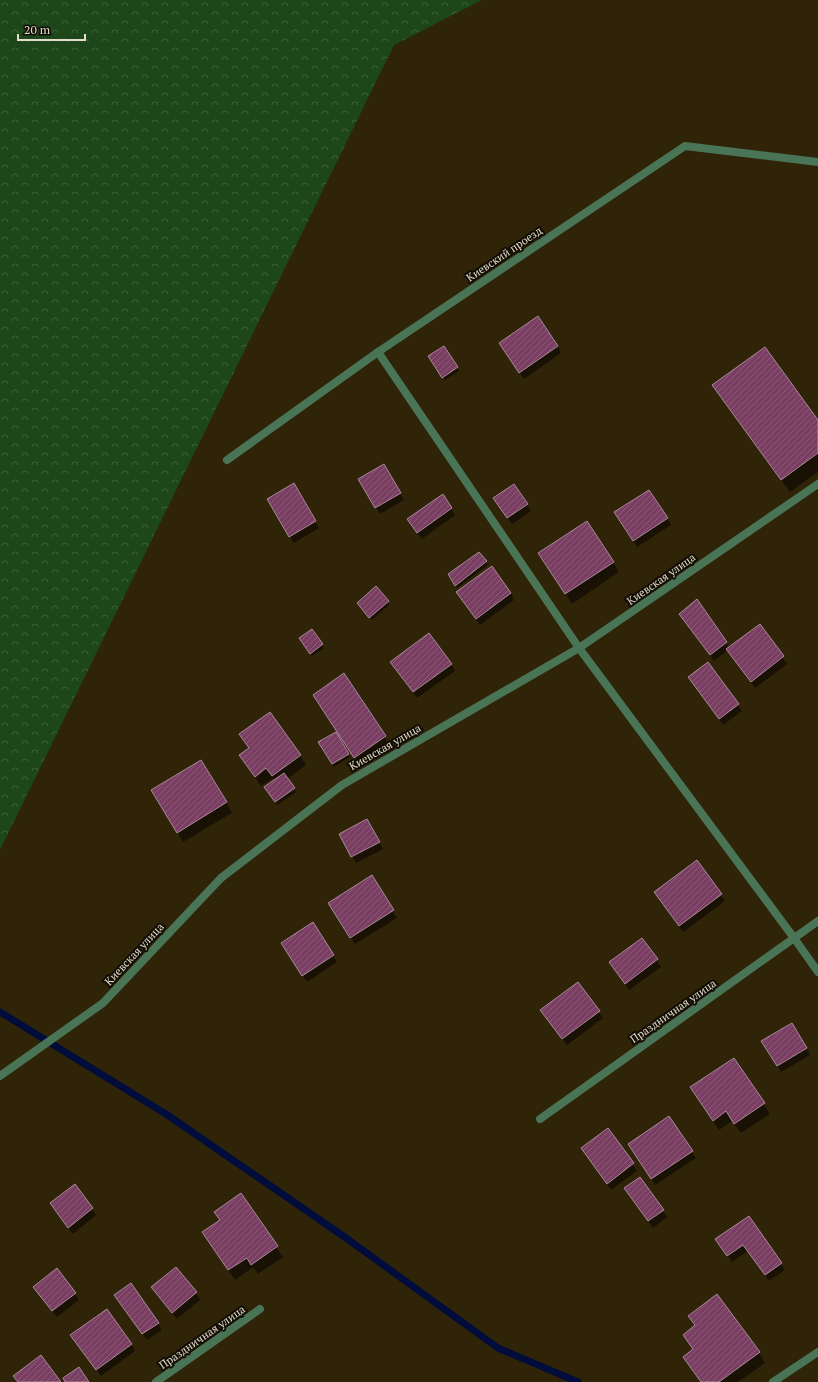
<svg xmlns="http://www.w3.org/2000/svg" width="818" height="1382" font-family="'PT Serif',serif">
  <defs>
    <pattern id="forest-crowns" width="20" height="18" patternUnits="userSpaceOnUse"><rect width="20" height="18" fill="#1d471a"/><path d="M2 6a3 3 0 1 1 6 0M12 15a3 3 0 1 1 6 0" fill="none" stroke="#3e613a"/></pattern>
    <pattern id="building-hatch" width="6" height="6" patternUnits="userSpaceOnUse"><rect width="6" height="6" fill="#793e62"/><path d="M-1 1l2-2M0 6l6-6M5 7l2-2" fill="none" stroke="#8c5977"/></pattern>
  </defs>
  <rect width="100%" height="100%" fill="#2f2308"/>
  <polygon fill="url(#forest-crowns)" points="0,0 482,0 394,45 0,850"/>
  <g fill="#0007">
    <polygon points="558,346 561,353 524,379 504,350"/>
    <polygon points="444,347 459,371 445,380 429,357"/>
    <polygon points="714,385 818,422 818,472 790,492 721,398"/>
    <polygon points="384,465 404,500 380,514 360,480"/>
    <polygon points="293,484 319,528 294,543 268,499"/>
    <polygon points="443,495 455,515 422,539 412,526"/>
    <polygon points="499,504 527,504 531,511 512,524"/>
    <polygon points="667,518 671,525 637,547 620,519"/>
    <polygon points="479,553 488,565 457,588 449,575"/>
    <polygon points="539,554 613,562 619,572 572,604"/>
    <polygon points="458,593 511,593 514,600 480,625"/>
    <polygon points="388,602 389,605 372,620 360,606"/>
    <polygon points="684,621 726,643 729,648 759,625 787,664 755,688 728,650 714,661"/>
    <polygon points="312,630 324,648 312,656 302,641"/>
    <polygon points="451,664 455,671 417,698 395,669"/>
    <polygon points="708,664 742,711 723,725 693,684"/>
    <polygon points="344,675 391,747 361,767 320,705"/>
    <polygon points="336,733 350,757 334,767 320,743"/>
    <polygon points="241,735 300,755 306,765 287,779 296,792 277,805 267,790 275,780 273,778 261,786 240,755 249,749"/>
    <polygon points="152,790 226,802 232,813 183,842"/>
    <polygon points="371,827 383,849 356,863 340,834"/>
    <polygon points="697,861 725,901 683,932 659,899"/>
    <polygon points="371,876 397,918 355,944 333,909"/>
    <polygon points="312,923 337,962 307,982 286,950"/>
    <polygon points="642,939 661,967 629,990 610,963"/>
    <polygon points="578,983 603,1018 567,1045 546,1017"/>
    <polygon points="766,1048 806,1048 810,1055 781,1072"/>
    <polygon points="733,1059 770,1114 741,1133 732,1121 719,1130 691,1088"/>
    <polygon points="608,1129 637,1171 611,1190 582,1148"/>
    <polygon points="633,1151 692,1152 696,1158 655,1185"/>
    <polygon points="75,1186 96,1215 73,1234 51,1204"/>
    <polygon points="241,1195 283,1257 258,1274 253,1267 235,1280 209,1242 220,1221 215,1212"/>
    <polygon points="629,1195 663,1211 667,1217 653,1228"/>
    <polygon points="749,1217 785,1270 769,1281 748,1251 732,1262 721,1246"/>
    <polygon points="176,1268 196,1293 200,1300 177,1319 156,1294 152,1287"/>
    <polygon points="39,1293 75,1294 79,1300 57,1317"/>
    <polygon points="120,1302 158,1323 162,1330 147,1340"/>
    <polygon points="690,1316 759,1353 765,1363 738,1382 701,1382 684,1357 694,1350 684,1335 696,1326"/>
    <polygon points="76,1342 131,1344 135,1351 101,1376"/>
  </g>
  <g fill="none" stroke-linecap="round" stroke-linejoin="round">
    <polyline stroke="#000c3c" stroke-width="7" points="0,1012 166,1114 346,1238 498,1348 578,1382"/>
  </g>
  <g fill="url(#building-hatch)" stroke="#a8899a">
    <polygon points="538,316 558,346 519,373 499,343"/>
    <polygon points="444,346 458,367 442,378 428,356"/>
    <polygon points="765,347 818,420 818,453 781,480 712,385"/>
    <polygon points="384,464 401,493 375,508 358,479"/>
    <polygon points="294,483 316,521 289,537 267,499"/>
    <polygon points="514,484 528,504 507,518 493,498"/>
    <polygon points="649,490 668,518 633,541 614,512"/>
    <polygon points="443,494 452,508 417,533 407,519"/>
    <polygon points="587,521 614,562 565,594 538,553"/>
    <polygon points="479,552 487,561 455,586 448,574"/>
    <polygon points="492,566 511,593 476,619 456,592"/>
    <polygon points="376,586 389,601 369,618 357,603"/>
    <polygon points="697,599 727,642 710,655 679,614"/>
    <polygon points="760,624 784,656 751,682 726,649"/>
    <polygon points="312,629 323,644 310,654 299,638"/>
    <polygon points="429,633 452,664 413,692 390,662"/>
    <polygon points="708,662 739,704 719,719 688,677"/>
    <polygon points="344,673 386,736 354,758 313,695"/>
    <polygon points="270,712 301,755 272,776 266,768 255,777 239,755 249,748 239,734"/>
    <polygon points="336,732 349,754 332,764 318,742"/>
    <polygon points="201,760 227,802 177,833 151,790"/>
    <polygon points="284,773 295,788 275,802 264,787"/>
    <polygon points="367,819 380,842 351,857 339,834"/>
    <polygon points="697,860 722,894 679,926 654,892"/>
    <polygon points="372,875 394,910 350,938 328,903"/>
    <polygon points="313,922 334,955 302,976 281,943"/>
    <polygon points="642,938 658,959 625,984 609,962"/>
    <polygon points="578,982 600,1011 562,1039 540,1010"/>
    <polygon points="792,1023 807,1048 777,1066 761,1041"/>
    <polygon points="734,1058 765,1103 734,1124 726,1111 713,1121 690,1087"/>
    <polygon points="669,1116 693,1151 651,1179 628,1144"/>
    <polygon points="608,1128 634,1163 607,1184 581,1148"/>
    <polygon points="640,1177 664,1210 648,1221 624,1188"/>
    <polygon points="75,1184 93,1208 68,1228 50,1203"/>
    <polygon points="241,1193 278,1246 251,1265 247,1258 228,1270 202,1232 220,1220 214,1212"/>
    <polygon points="749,1216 782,1263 765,1275 743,1245 727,1256 715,1239"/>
    <polygon points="176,1267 197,1292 172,1313 151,1287"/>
    <polygon points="57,1268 76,1293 52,1311 33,1287"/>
    <polygon points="131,1283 159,1323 142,1334 114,1295"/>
    <polygon points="717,1294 760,1352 719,1382 701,1382 683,1357 693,1349 683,1335 695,1325 688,1316"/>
    <polygon points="107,1309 132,1344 96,1370 70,1335"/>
    <polygon points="41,1355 61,1382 18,1382 13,1376"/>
    <polygon points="79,1367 89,1382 65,1382 63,1378"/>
  </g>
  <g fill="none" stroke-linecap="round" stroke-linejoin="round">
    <g stroke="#497455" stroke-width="8">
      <polyline points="378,352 579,648 794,938 818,972"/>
      <polyline points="227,460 378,352 685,146 818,162"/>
      <polyline points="0,1076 103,1003 221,878 342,785 579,648 818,484"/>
      <polyline points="540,1119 818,921"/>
      <polyline points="156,1382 260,1309"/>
      <polyline points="773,1382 818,1352"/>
    </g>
  </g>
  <g text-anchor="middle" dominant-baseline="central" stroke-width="4" stroke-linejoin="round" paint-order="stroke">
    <g font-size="11" fill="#e3dccc" stroke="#120d04">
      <text transform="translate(504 254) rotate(-34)">Киевский проезд</text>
      <text transform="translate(661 579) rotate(-35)">Киевская улица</text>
      <text transform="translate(385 747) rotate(-30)">Киевская улица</text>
      <text transform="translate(134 954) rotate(-47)">Киевская улица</text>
      <text transform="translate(673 1011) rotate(-35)">Праздничная улица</text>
      <text transform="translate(202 1337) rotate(-35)">Праздничная улица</text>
    </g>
  </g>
  <path d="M18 34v6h67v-6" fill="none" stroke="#e3dccc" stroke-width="2"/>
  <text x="24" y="34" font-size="12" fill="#e3dccc" stroke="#120d04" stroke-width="3" paint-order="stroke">20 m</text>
</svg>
